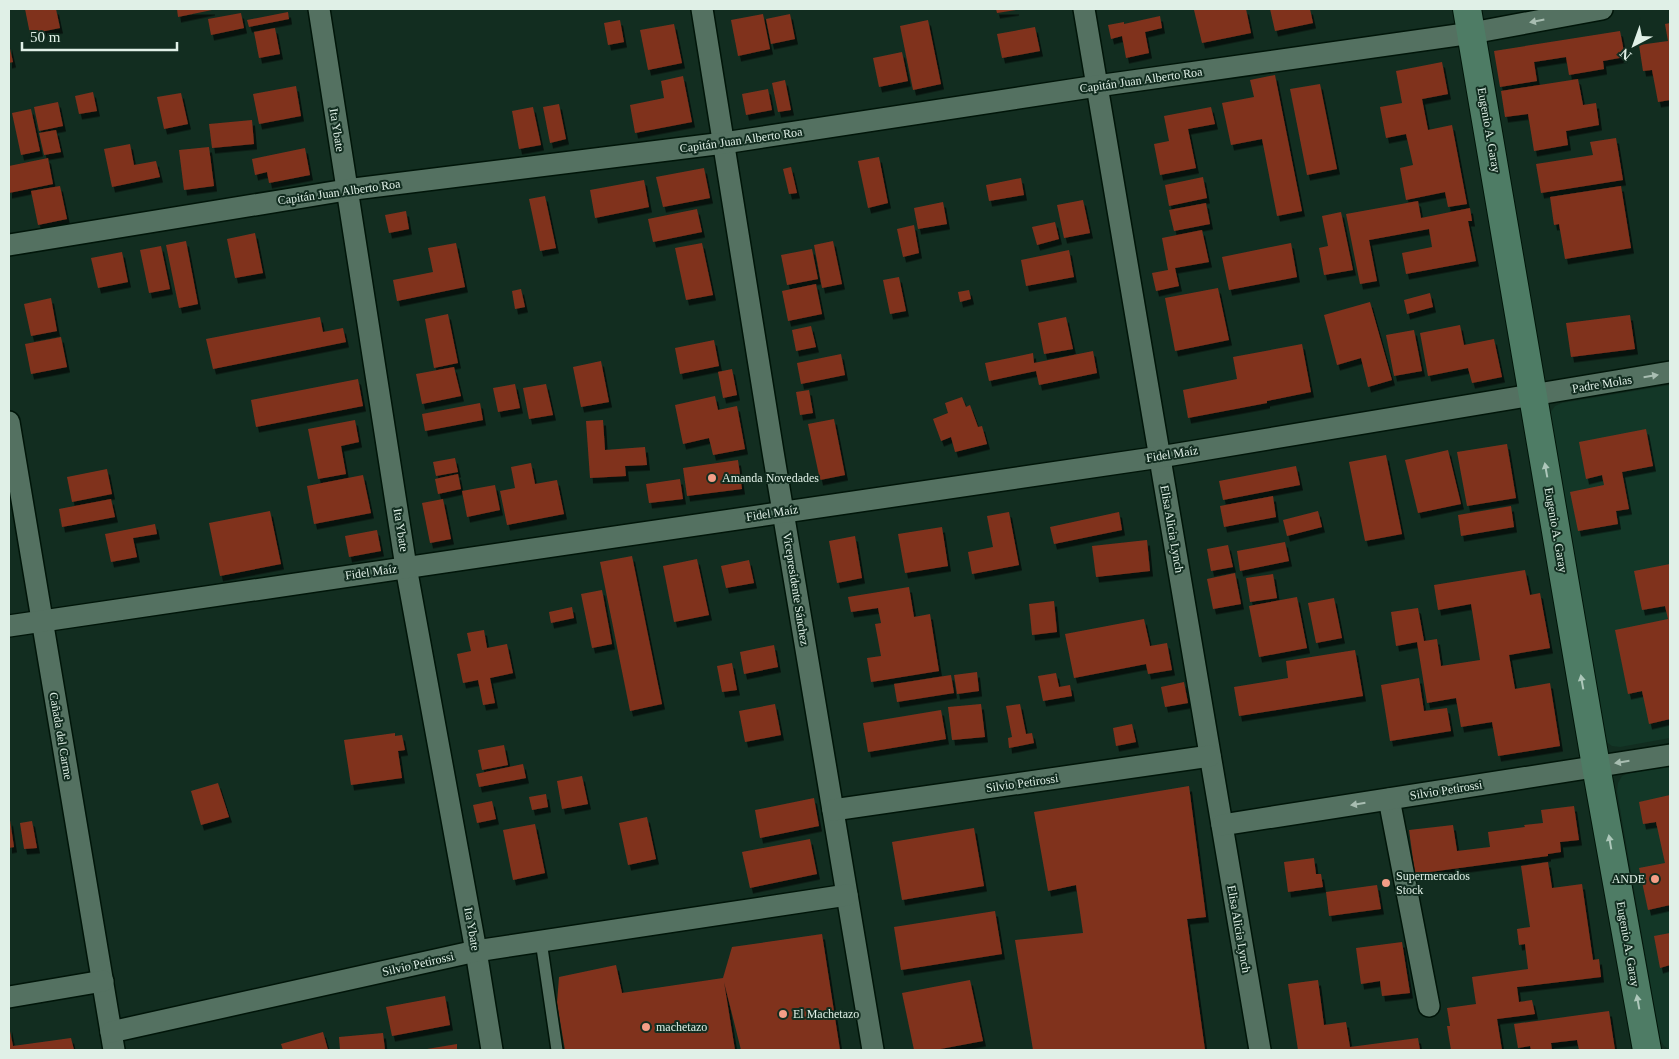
<svg xmlns="http://www.w3.org/2000/svg" width="1679" height="1059" font-family="'Times New Roman',serif">
  <defs>
    <filter id="shadow"><feDropShadow dx="3" dy="5.5" stdDeviation="0" flood-color="#0009"/></filter>
  </defs>
  <rect width="100%" height="100%" fill="#122d20"/>
  <g fill="#133727">
    <polygon points="1670,385 1670,738 1620,747 1612,746 1605,741 1549,421 1550,413 1555,406 1562,403"/>
    <polygon points="1670,766 1670,1050 1664,1046 1660,1039 1617,791 1618,783 1622,776 1630,773"/>
  </g>
  <g fill="#80321d" filter="url(#shadow)">
    <polygon points="25,9 56,9 60,28 30,34"/>
    <polygon points="177,9 212,9 212,10 178,17"/>
    <polygon points="996,9 1016,9 1016,10 997,13"/>
    <polygon points="1203,9 1246,9 1251,33 1202,43 1194,10"/>
    <polygon points="1270,9 1310,9 1313,23 1275,31"/>
    <polygon points="288,12 289,19 249,27 247,20"/>
    <polygon points="241,13 244,28 211,35 208,19"/>
    <polygon points="763,14 770,49 738,56 731,20"/>
    <polygon points="790,14 795,39 771,44 766,19"/>
    <polygon points="1160,16 1162,28 1145,32 1149,53 1126,58 1122,36 1111,39 1108,25 1124,22 1124,24"/>
    <polygon points="620,20 624,42 608,45 604,23"/>
    <polygon points="928,20 941,84 913,90 900,26"/>
    <polygon points="1670,23 1670,100 1658,102 1652,70 1643,71 1639,45 1668,41 1665,24"/>
    <polygon points="674,24 682,63 648,70 640,30"/>
    <polygon points="1035,27 1040,51 1002,58 997,34"/>
    <polygon points="275,28 280,54 259,58 254,32"/>
    <polygon points="1620,31 1625,57 1603,61 1604,69 1569,75 1566,57 1534,62 1537,81 1500,87 1494,51"/>
    <polygon points="9,44 13,62 9,63"/>
    <polygon points="902,52 908,81 879,87 873,58"/>
    <polygon points="1442,62 1448,94 1422,99 1428,130 1452,125 1467,204 1448,207 1445,192 1406,200 1400,168 1413,165 1406,134 1386,138 1380,107 1402,103 1396,71"/>
    <polygon points="1275,75 1302,211 1277,216 1262,139 1231,145 1222,103 1254,97 1250,80"/>
    <polygon points="683,76 692,122 635,133 630,105 664,98 661,81"/>
    <polygon points="1578,79 1583,105 1596,103 1599,125 1566,131 1568,145 1534,151 1528,114 1505,117 1501,91"/>
    <polygon points="785,80 791,110 778,112 772,83"/>
    <polygon points="1320,84 1337,169 1307,175 1290,89"/>
    <polygon points="296,86 301,116 259,124 253,94"/>
    <polygon points="768,89 772,110 746,115 742,94"/>
    <polygon points="93,92 97,111 79,114 75,96"/>
    <polygon points="181,93 188,124 164,129 157,97"/>
    <polygon points="58,102 63,126 39,131 34,107"/>
    <polygon points="559,104 566,139 550,143 543,107"/>
    <polygon points="533,107 541,145 519,149 512,111"/>
    <polygon points="1211,107 1215,124 1188,129 1196,168 1160,175 1154,144 1169,141 1164,116"/>
    <polygon points="31,109 40,151 21,155 12,113"/>
    <polygon points="252,120 254,144 212,148 209,124"/>
    <polygon points="56,130 61,152 44,155 39,133"/>
    <polygon points="1616,138 1623,180 1541,193 1536,164 1593,155 1590,142"/>
    <polygon points="130,144 134,165 156,161 160,177 112,187 104,149"/>
    <polygon points="209,147 214,186 184,190 179,150"/>
    <polygon points="305,148 310,175 269,183 267,172 255,175 252,159"/>
    <polygon points="879,157 888,203 868,208 858,161"/>
    <polygon points="48,158 53,184 9,193 9,166"/>
    <polygon points="791,167 797,193 789,194 783,169"/>
    <polygon points="704,168 710,198 663,207 656,177"/>
    <polygon points="1203,177 1207,198 1169,206 1165,185"/>
    <polygon points="1021,178 1024,195 989,201 986,185"/>
    <polygon points="644,180 649,207 595,218 590,190"/>
    <polygon points="60,186 67,219 38,225 31,191"/>
    <polygon points="1621,186 1631,248 1565,259 1559,224 1554,225 1550,197"/>
    <polygon points="545,196 556,248 540,251 529,199"/>
    <polygon points="1083,200 1090,233 1064,238 1057,205"/>
    <polygon points="1418,201 1421,218 1470,208 1472,221 1468,221 1476,261 1406,274 1402,253 1432,247 1429,229 1369,240 1377,281 1360,284 1346,214"/>
    <polygon points="943,202 947,224 918,229 914,208"/>
    <polygon points="1206,203 1210,224 1174,231 1169,210"/>
    <polygon points="697,209 702,232 653,242 648,219"/>
    <polygon points="406,211 409,229 389,233 385,215"/>
    <polygon points="1341,212 1353,270 1324,275 1319,248 1328,246 1322,216"/>
    <polygon points="1055,222 1059,239 1037,245 1032,227"/>
    <polygon points="914,225 919,253 903,257 897,229"/>
    <polygon points="1202,230 1209,262 1175,268 1179,286 1156,291 1152,273 1168,270 1162,238"/>
    <polygon points="255,233 263,273 235,278 227,239"/>
    <polygon points="186,241 198,304 179,308 166,245"/>
    <polygon points="833,241 842,284 822,288 814,245"/>
    <polygon points="456,243 465,287 397,301 393,280 433,272 428,248"/>
    <polygon points="702,243 713,295 686,300 675,248"/>
    <polygon points="1291,243 1297,277 1229,290 1222,257"/>
    <polygon points="161,246 170,289 149,293 140,250"/>
    <polygon points="812,249 818,279 787,285 781,255"/>
    <polygon points="1069,250 1074,277 1026,286 1021,260"/>
    <polygon points="122,252 128,282 98,288 91,258"/>
    <polygon points="899,277 906,311 890,314 883,280"/>
    <polygon points="816,284 822,314 788,321 782,291"/>
    <polygon points="1218,288 1229,340 1175,351 1165,298"/>
    <polygon points="521,289 525,307 515,309 512,291"/>
    <polygon points="969,290 971,299 960,302 958,292"/>
    <polygon points="1430,293 1433,307 1407,314 1404,300"/>
    <polygon points="51,298 57,331 31,336 24,304"/>
    <polygon points="1370,302 1392,380 1368,387 1361,358 1337,365 1324,315"/>
    <polygon points="448,314 458,363 434,368 425,319"/>
    <polygon points="1630,315 1635,349 1571,357 1566,323"/>
    <polygon points="320,317 323,332 343,328 346,342 213,369 206,339"/>
    <polygon points="1066,317 1073,349 1044,354 1038,323"/>
    <polygon points="1460,325 1464,345 1494,339 1502,377 1472,383 1468,368 1428,376 1420,333"/>
    <polygon points="811,326 816,347 796,351 792,330"/>
    <polygon points="1414,330 1422,371 1394,376 1386,335"/>
    <polygon points="61,337 67,367 31,374 25,344"/>
    <polygon points="714,340 719,366 680,374 675,348"/>
    <polygon points="1302,344 1311,392 1267,401 1267,403 1188,418 1183,390 1237,379 1233,357"/>
    <polygon points="1093,351 1097,373 1039,385 1036,371 989,381 985,363 1033,353 1034,363"/>
    <polygon points="841,354 845,375 801,384 797,363"/>
    <polygon points="601,361 609,402 581,407 573,367"/>
    <polygon points="454,367 461,396 422,404 416,374"/>
    <polygon points="732,369 737,395 723,398 718,372"/>
    <polygon points="358,379 363,406 256,427 251,400"/>
    <polygon points="515,384 520,408 498,412 493,388"/>
    <polygon points="546,384 553,415 529,419 523,388"/>
    <polygon points="809,390 813,413 800,415 796,392"/>
    <polygon points="715,396 718,410 737,406 745,449 713,455 709,438 683,444 675,405"/>
    <polygon points="962,397 966,407 970,405 978,427 982,426 987,444 955,452 951,437 941,441 933,419 948,413 945,403"/>
    <polygon points="480,403 483,420 425,431 422,414"/>
    <polygon points="834,419 845,475 820,480 808,424"/>
    <polygon points="355,420 359,442 341,446 346,474 318,479 308,429"/>
    <polygon points="603,420 605,450 645,447 647,465 625,466 626,476 590,478 586,421"/>
    <polygon points="1646,429 1653,466 1622,472 1629,509 1616,511 1618,524 1578,531 1570,492 1604,485 1602,475 1586,479 1579,442"/>
    <polygon points="1507,444 1516,498 1467,506 1457,452"/>
    <polygon points="1448,450 1461,504 1418,513 1405,460"/>
    <polygon points="1386,455 1402,534 1365,541 1349,462"/>
    <polygon points="455,458 458,472 436,476 433,462"/>
    <polygon points="738,460 742,489 687,496 683,468"/>
    <polygon points="531,463 535,484 557,480 564,514 507,525 500,491 515,488 511,467"/>
    <polygon points="1296,466 1300,485 1223,500 1219,481"/>
    <polygon points="107,469 112,494 72,502 67,477"/>
    <polygon points="458,474 461,489 438,494 435,479"/>
    <polygon points="363,475 371,513 314,524 307,486"/>
    <polygon points="680,479 683,499 649,503 646,484"/>
    <polygon points="495,485 500,510 467,517 462,491"/>
    <polygon points="1273,496 1276,517 1224,527 1220,506"/>
    <polygon points="111,499 115,517 62,527 59,509"/>
    <polygon points="443,499 451,539 430,543 422,503"/>
    <polygon points="1511,506 1514,527 1461,536 1458,515"/>
    <polygon points="270,511 281,564 220,576 209,523"/>
    <polygon points="1318,511 1322,527 1287,536 1283,520"/>
    <polygon points="1009,512 1019,565 972,574 968,552 993,547 987,516"/>
    <polygon points="1119,512 1122,530 1054,544 1050,527"/>
    <polygon points="155,524 157,534 133,538 137,557 111,562 105,534"/>
    <polygon points="942,527 948,566 905,573 898,534"/>
    <polygon points="377,530 381,551 349,557 345,536"/>
    <polygon points="855,536 862,578 837,583 829,541"/>
    <polygon points="1147,540 1150,571 1096,577 1092,546"/>
    <polygon points="1285,542 1289,561 1240,571 1237,551"/>
    <polygon points="1228,545 1233,567 1211,571 1207,549"/>
    <polygon points="632,556 662,704 630,711 600,562"/>
    <polygon points="697,559 709,615 674,622 663,566"/>
    <polygon points="749,560 754,583 726,588 721,566"/>
    <polygon points="1670,564 1670,719 1649,724 1642,691 1628,694 1615,630 1668,619 1665,606 1642,610 1634,571"/>
    <polygon points="1525,570 1530,595 1540,593 1550,648 1509,655 1515,689 1550,683 1560,746 1498,756 1492,722 1461,727 1456,698 1427,703 1417,642 1396,646 1391,612 1418,608 1424,641 1437,639 1441,666 1480,660 1471,604 1438,610 1434,585"/>
    <polygon points="1235,573 1241,604 1213,609 1207,579"/>
    <polygon points="1273,574 1277,598 1250,602 1246,578"/>
    <polygon points="909,587 914,617 930,614 939,671 871,682 867,658 881,656 875,624 881,623 878,608 851,612 848,597"/>
    <polygon points="602,590 612,644 592,648 581,594"/>
    <polygon points="1297,597 1307,648 1259,657 1249,606"/>
    <polygon points="1334,598 1342,638 1316,643 1308,603"/>
    <polygon points="1054,601 1057,632 1032,635 1029,604"/>
    <polygon points="572,607 574,618 551,623 549,612"/>
    <polygon points="1144,619 1150,646 1167,643 1172,670 1148,674 1146,664 1074,678 1065,634"/>
    <polygon points="484,630 487,648 507,644 513,673 490,678 495,703 483,705 478,680 463,683 457,654 471,651 467,633"/>
    <polygon points="774,645 778,667 744,674 740,652"/>
    <polygon points="1355,650 1363,696 1239,716 1234,687 1288,678 1286,661"/>
    <polygon points="732,663 737,690 722,692 717,666"/>
    <polygon points="977,672 979,691 957,694 954,675"/>
    <polygon points="1056,673 1059,687 1070,685 1072,696 1043,701 1038,676"/>
    <polygon points="951,675 954,693 897,702 894,684"/>
    <polygon points="1419,678 1424,711 1447,708 1451,731 1390,741 1381,685"/>
    <polygon points="1184,682 1188,703 1165,707 1161,687"/>
    <polygon points="775,704 781,735 745,742 739,711"/>
    <polygon points="981,704 985,737 952,740 948,707"/>
    <polygon points="1020,704 1026,734 1032,733 1034,743 1009,748 1008,738 1012,737 1006,706"/>
    <polygon points="941,710 946,739 868,752 863,723"/>
    <polygon points="1132,724 1136,742 1116,746 1113,728"/>
    <polygon points="395,733 395,736 402,735 405,750 398,751 402,778 351,785 344,740"/>
    <polygon points="504,745 508,765 482,770 478,750"/>
    <polygon points="523,764 526,778 479,787 476,774"/>
    <polygon points="582,776 588,804 562,809 557,781"/>
    <polygon points="218,783 229,817 201,825 191,791"/>
    <polygon points="1189,786 1206,917 1187,919 1205,1050 1033,1050 1015,940 1083,933 1076,885 1048,891 1034,812"/>
    <polygon points="546,794 548,807 532,810 529,797"/>
    <polygon points="1670,795 1670,905 1648,910 1639,868 1665,863 1656,822 1643,824 1639,802"/>
    <polygon points="814,798 819,826 760,838 755,810"/>
    <polygon points="492,801 496,819 477,823 473,805"/>
    <polygon points="1574,806 1579,840 1560,842 1561,852 1548,854 1548,856 1415,874 1409,830 1453,825 1457,851 1490,847 1488,832 1525,827 1524,825 1543,823 1541,810"/>
    <polygon points="647,817 656,859 628,865 619,823"/>
    <polygon points="10,820 14,847 9,848 9,821"/>
    <polygon points="32,821 37,848 24,849 20,823"/>
    <polygon points="535,824 545,873 513,880 503,830"/>
    <polygon points="974,828 984,886 902,900 892,842"/>
    <polygon points="810,839 817,874 750,888 742,852"/>
    <polygon points="1314,858 1316,874 1321,874 1323,887 1288,892 1284,862"/>
    <polygon points="1548,862 1552,888 1582,884 1593,960 1599,959 1601,977 1517,987 1519,1002 1532,1000 1535,1014 1497,1019 1502,1050 1451,1050 1447,1026 1450,1026 1447,1008 1476,1004 1472,977 1528,969 1525,944 1519,945 1517,929 1530,927 1521,866"/>
    <polygon points="1377,885 1381,909 1329,916 1326,892"/>
    <polygon points="995,911 1002,954 901,970 894,927"/>
    <polygon points="1670,933 1670,965 1660,968 1654,936"/>
    <polygon points="822,934 840,1050 741,1050 724,982 735,1050 565,1050 557,1003 559,977 616,965 622,993 723,978 732,947"/>
    <polygon points="1402,942 1410,993 1382,996 1380,981 1361,984 1356,948"/>
    <polygon points="970,980 983,1041 935,1050 914,1050 902,993"/>
    <polygon points="1318,980 1324,1025 1346,1022 1350,1047 1418,1038 1420,1050 1298,1050 1288,984"/>
    <polygon points="445,996 450,1025 392,1036 386,1007"/>
    <polygon points="1609,1011 1615,1050 1579,1050 1577,1040 1551,1043 1552,1050 1531,1050 1530,1046 1518,1048 1514,1024"/>
    <polygon points="9,1026 13,1046 71,1038 74,1050 9,1050"/>
    <polygon points="323,1032 328,1050 283,1050 281,1044"/>
    <polygon points="383,1033 385,1050 340,1050 339,1037"/>
    <polygon points="457,1044 457,1050 427,1050 427,1049"/>
  </g>
  <g fill="none" stroke-linecap="round" stroke-linejoin="round">
    <defs>
      <polyline id="lane" points="541,941 557,1050"/>
      <g id="street">
        <polyline points="319,9 406,567 476,951 492,1050"/>
        <polyline points="702,9 773,452 873,1050"/>
        <polyline points="1084,9 1260,1050"/>
        <polyline points="9,245 346,190 724,143 1097,86 1472,33 1602,9"/>
        <polyline points="9,422 114,1050"/>
        <polyline points="9,626 1160,457 1670,372"/>
        <polyline points="1389,799 1429,1006"/>
        <polyline points="833,810 1210,756"/>
        <polyline points="1222,825 1670,755"/>
        <polyline points="9,997 103,981"/>
        <polyline points="111,1032 476,951 847,895"/>
      </g>
      <polyline id="secondary" points="1467,9 1596,766 1647,1050"/>
    </defs>
    <use href="#lane" stroke="#001509" stroke-width="14"/>
    <use href="#street" stroke="#001509" stroke-width="24"/>
    <use href="#secondary" stroke="#001509" stroke-width="30"/>
    <use href="#lane" stroke="#547161" stroke-width="11"/>
    <use href="#street" stroke="#547161" stroke-width="21"/>
    <use href="#secondary" stroke="#4e7c65" stroke-width="28"/>
  </g>
  <defs><path id="oneway-solid" d="M-6-.8H1V-3.2L6.5 0L1 3.2V.8H-6Z" transform="scale(1.25)"/></defs>
  <g fill="#a8bdb1">
    <use href="#oneway-solid" transform="translate(1537 21) rotate(169)"/>
    <use href="#oneway-solid" transform="translate(1651 376) rotate(-9)"/>
    <use href="#oneway-solid" transform="translate(1622 762) rotate(171)"/>
    <use href="#oneway-solid" transform="translate(1358 804) rotate(171)"/>
  </g>
  <g fill="#adc7ba">
    <use href="#oneway-solid" transform="translate(1546 470) rotate(-100)"/>
    <use href="#oneway-solid" transform="translate(1582 682) rotate(-100)"/>
    <use href="#oneway-solid" transform="translate(1610 842) rotate(-100)"/>
    <use href="#oneway-solid" transform="translate(1638 1002) rotate(-100)"/>
  </g>
  <g fill="#f49e87" stroke="#122d20" stroke-width="2">
    <circle cx="712" cy="478" r="5"/>
    <circle cx="1655" cy="879" r="5"/>
    <circle cx="1386" cy="883" r="5"/>
    <circle cx="783" cy="1014" r="5"/>
    <circle cx="646" cy="1027" r="5"/>
  </g>
  <g text-anchor="middle" dominant-baseline="central" stroke-width="4" stroke-linejoin="round" paint-order="stroke">
    <g font-size="12" fill="#e0f0e7" stroke="#122d20">
      <text transform="translate(1141 80) rotate(-8)">Capitán Juan Alberto Roa</text>
      <text transform="translate(337 130) rotate(81)">Ita Ybate</text>
      <text transform="translate(1489 130) rotate(80)">Eugenio A. Garay</text>
      <text transform="translate(741 140) rotate(-8)">Capitán Juan Alberto Roa</text>
      <text transform="translate(339 192) rotate(-8)">Capitán Juan Alberto Roa</text>
      <text transform="translate(1602 384) rotate(-9)">Padre Molas</text>
      <text transform="translate(1172 454) rotate(-9)">Fidel Maíz</text>
      <text transform="translate(772 513) rotate(-9)">Fidel Maíz</text>
      <text transform="translate(1172 529) rotate(80)">Elisa Alicia Lynch</text>
      <text transform="translate(401 530) rotate(81)">Ita Ybate</text>
      <text transform="translate(1556 530) rotate(80)">Eugenio A. Garay</text>
      <text transform="translate(371 572) rotate(-8)">Fidel Maíz</text>
      <text transform="translate(796 589) rotate(81)">Vicepresidente Sánchez</text>
      <text transform="translate(61 736) rotate(80)">Cañada del Carme</text>
      <text transform="translate(1022 783) rotate(-8)">Silvio Petirossi</text>
      <text transform="translate(1446 790) rotate(-9)">Silvio Petirossi</text>
      <text transform="translate(472 929) rotate(80)">Ita Ybate</text>
      <text transform="translate(1239 929) rotate(80)">Elisa Alicia Lynch</text>
      <text transform="translate(1628 944) rotate(80)">Eugenio A. Garay</text>
      <text transform="translate(418 964) rotate(-13)">Silvio Petirossi</text>
    </g>
    <g font-size="12" fill="#e0f0e7" stroke="#122d20" text-anchor="start">
      <text x="722" y="478">Amanda Novedades</text>
      <text x="1396" y="876">Supermercados<tspan x="1396" dy="14">Stock</tspan></text>
      <text x="1645" y="879" text-anchor="end">ANDE</text>
      <text x="793" y="1014">El Machetazo</text>
      <text x="656" y="1027">machetazo</text>
    </g>
  </g>
  <rect width="1679" height="1059" fill="none" stroke="#e0f0e7" stroke-width="20"/>
  <g transform="translate(1634 45) rotate(221)" stroke="#122d20" stroke-width="4" paint-order="stroke">
  <path d="M0-4L9 19L0 12L-9 19Z" fill="#e0f0e7"/>
  <text y="-8" font-size="14" font-weight="bold" text-anchor="middle" fill="#e0f0e7">N</text>
  </g>
  <path d="M22 42v8h155v-8" fill="none" stroke="#e0f0e7" stroke-width="2.5"/>
  <text x="30" y="42" font-size="15" fill="#e0f0e7" stroke="#122d20" stroke-width="4" paint-order="stroke">50 m</text>
</svg>
